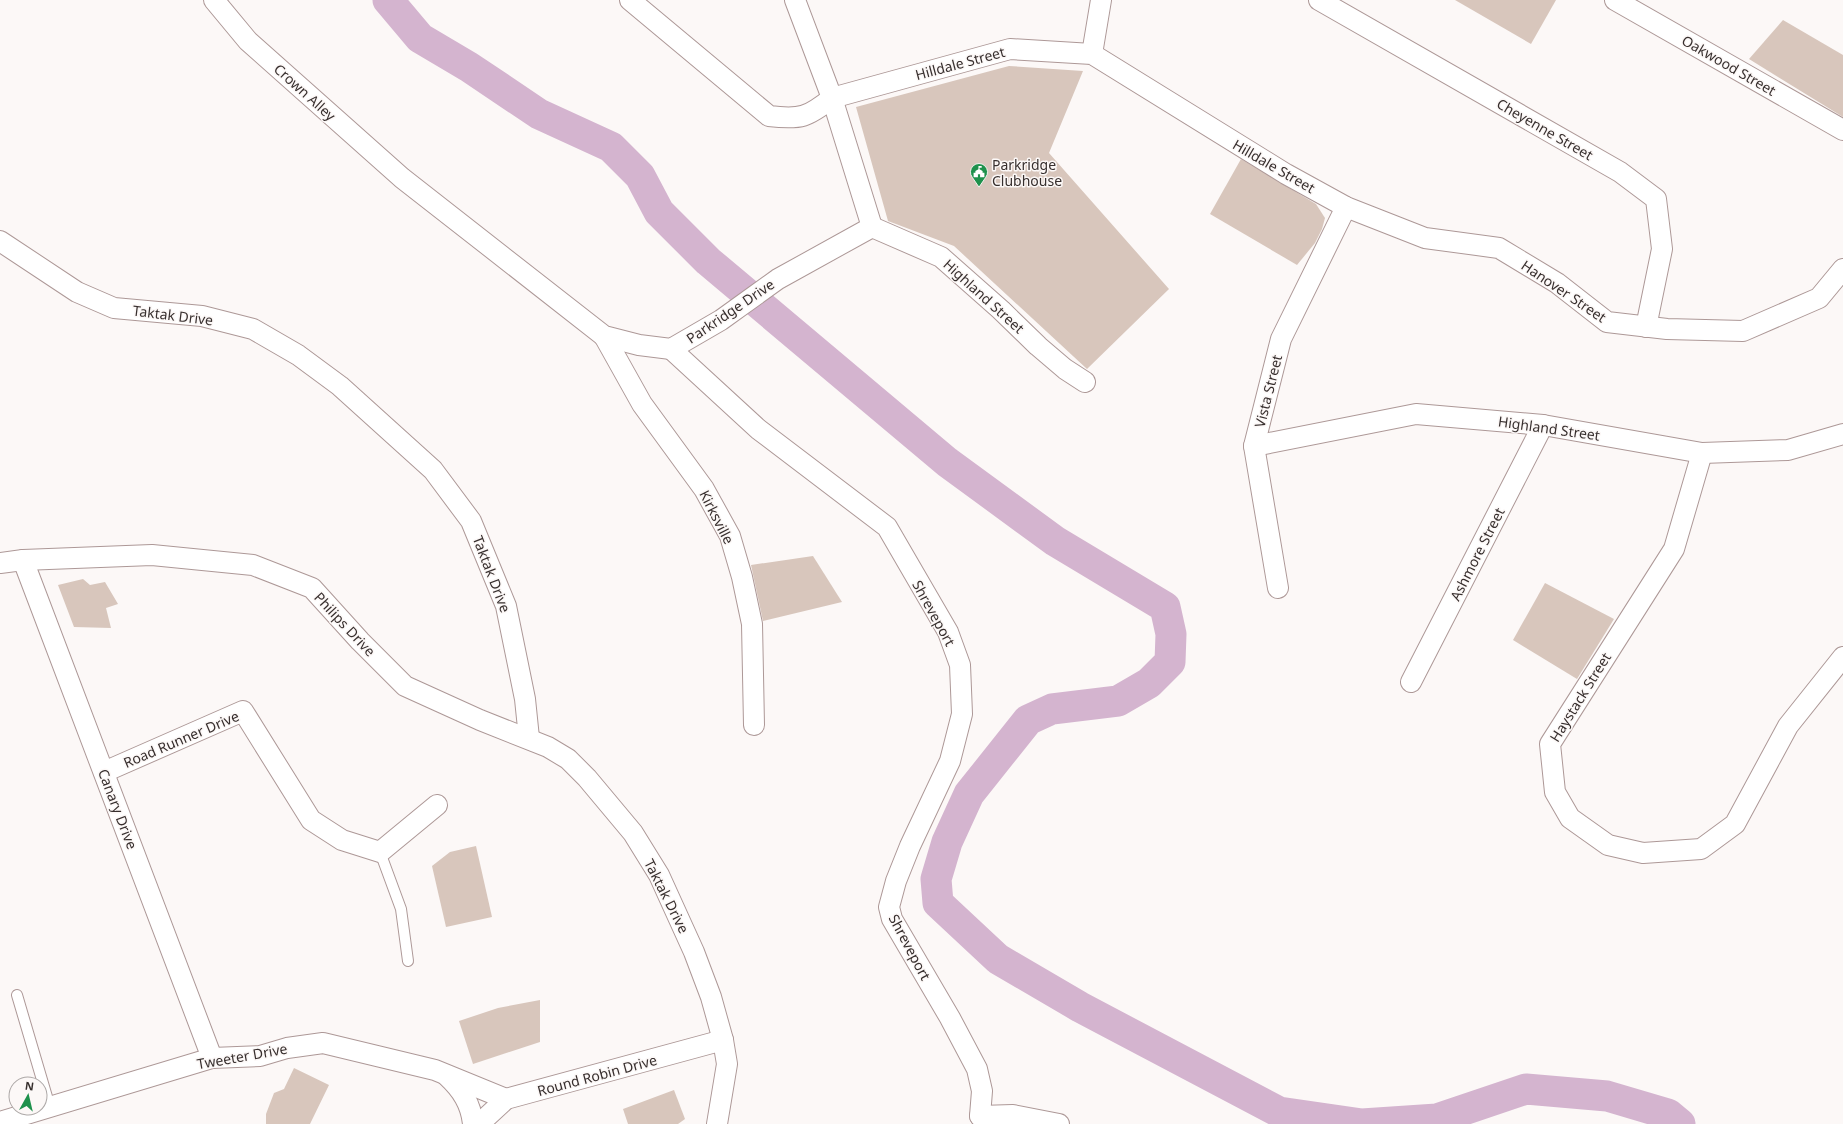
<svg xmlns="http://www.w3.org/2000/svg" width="1843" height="1124" font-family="'Noto Sans',sans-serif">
  <rect width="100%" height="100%" fill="#fcf8f7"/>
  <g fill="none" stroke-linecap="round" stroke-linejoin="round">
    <polyline stroke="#d4b4cf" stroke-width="31" points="388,0 420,38 469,67 539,114 611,147 640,176 659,212 708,261 947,462 1055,541 1165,607 1171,634 1170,662 1149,683 1118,701 1052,709 1028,720 969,794 947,842 936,879 938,903 998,959 1080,1007 1279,1112 1362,1124 1437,1119 1526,1089 1607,1096 1668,1114 1680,1124"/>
  </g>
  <g fill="#d8c6bc">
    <polygon points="1455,0 1556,0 1531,44"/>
    <polygon points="1783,20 1843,55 1843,117 1749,59"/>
    <polygon points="1009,66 1083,71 1049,153 1169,289 1087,369 954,246 888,221 856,107"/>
    <polygon points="1241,159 1316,204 1325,218 1322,229 1315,243 1297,265 1210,214"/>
    <polygon points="813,556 842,602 763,621 751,565"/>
    <polygon points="83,579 90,585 105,582 118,604 106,608 111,628 74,627 58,585"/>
    <polygon points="1545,583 1614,619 1577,679 1513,640"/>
    <polygon points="476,846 492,917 446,927 432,866 450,852"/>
    <polygon points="540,1000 540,1042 473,1064 459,1021 498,1008"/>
    <polygon points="294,1068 329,1085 310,1124 266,1124 266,1114 274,1093 284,1089"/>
    <polygon points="674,1090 685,1119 678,1124 628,1124 623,1109"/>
  </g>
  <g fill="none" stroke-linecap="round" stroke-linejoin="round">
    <defs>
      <g id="service">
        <polyline points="380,852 401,909 408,961"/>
        <polyline points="17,995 50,1107"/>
      </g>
      <g id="minor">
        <polyline points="214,0 248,41 402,178 604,336 639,345 671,349 721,320 778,279 872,227"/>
        <path d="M630 0 769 116C801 120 808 117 832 98L1010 49 1092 54 1286 174 1346 207 1425 238 1499 248 1557 283 1607 322 1667 329 1743 331 1819 298 1843 269"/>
        <polyline points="795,0 832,98 872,227"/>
        <polyline points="1319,0 1620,172 1656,199 1662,249 1646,327"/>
        <polyline points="1615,0 1843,130"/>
        <polyline points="1092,54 1101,0"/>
        <polyline points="872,227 941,257 1001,310 1038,346 1065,369 1085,382"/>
        <polyline points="0,241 77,292 114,308 202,316 253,329 298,355 340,386 433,470 471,521 506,606 525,699 529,738"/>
        <polyline points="604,336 642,404 704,489 730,536 742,577 752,624 754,725"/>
        <polyline points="671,349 758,429 887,527 948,632 960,665 962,714 950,761 910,846 896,881 889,907 892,919 950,1018 977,1069 982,1091 980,1116"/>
        <polyline points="1254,446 1416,414 1543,425 1702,453 1788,450 1843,434"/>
        <polyline points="1702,453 1674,549 1550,744 1555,792 1570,818 1608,845 1643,853 1701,849 1735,824 1788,726 1843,657"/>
        <polyline points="23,560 212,1058"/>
        <polyline points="0,563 23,560 152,555 253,565 312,588 360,641 405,686 480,720 548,747 568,759 587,778 633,833 659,875 694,952 711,997 723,1040 727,1064 717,1124"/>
        <polyline points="1278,588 1254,446 1281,339 1346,207"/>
        <polyline points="1411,682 1543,425"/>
        <polyline points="104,772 243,711 311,820 342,840 380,852 437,805"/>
        <path d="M447 1076C462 1090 471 1104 473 1124"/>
        <polyline points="980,1116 1013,1115 1059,1124"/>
        <polyline points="0,1122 212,1058 260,1056 287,1048 323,1043 435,1070 506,1099"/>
        <polyline points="479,1124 506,1099 723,1040"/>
      </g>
    </defs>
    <use href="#service" stroke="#ad9897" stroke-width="12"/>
    <use href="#minor" stroke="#ad9897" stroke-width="22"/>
    <use href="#service" stroke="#fff" stroke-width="10"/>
    <use href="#minor" stroke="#fff" stroke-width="20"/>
  </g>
  <defs>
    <symbol id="civic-pin" viewBox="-11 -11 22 30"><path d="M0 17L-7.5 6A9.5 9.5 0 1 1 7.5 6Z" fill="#1e914c" stroke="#fcf8f7"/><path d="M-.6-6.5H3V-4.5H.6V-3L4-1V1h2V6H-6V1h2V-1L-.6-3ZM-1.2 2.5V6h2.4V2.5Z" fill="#fff"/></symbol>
  </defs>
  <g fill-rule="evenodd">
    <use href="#civic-pin" x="969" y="162" width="20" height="27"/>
  </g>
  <g text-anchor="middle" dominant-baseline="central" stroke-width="3" stroke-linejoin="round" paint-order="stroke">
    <g font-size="14" fill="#372f2e" stroke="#fcf8f7">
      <text transform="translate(960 63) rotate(-15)">Hilldale Street</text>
      <text transform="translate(1729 65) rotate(30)">Oakwood Street</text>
      <text transform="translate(305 92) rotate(42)">Crown Alley</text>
      <text transform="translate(1545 129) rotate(30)">Cheyenne Street</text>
      <text transform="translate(1274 166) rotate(30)">Hilldale Street</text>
      <text transform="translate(1564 291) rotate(34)">Hanover Street</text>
      <text transform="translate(984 296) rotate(42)">Highland Street</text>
      <text transform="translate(730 311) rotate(-34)">Parkridge Drive</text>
      <text transform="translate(173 315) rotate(7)">Taktak Drive</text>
      <text transform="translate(1268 391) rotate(-76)">Vista Street</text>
      <text transform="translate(1549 428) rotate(8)">Highland Street</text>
      <text transform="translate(717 517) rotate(63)">Kirksville</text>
      <text transform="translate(1477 554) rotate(-63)">Ashmore Street</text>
      <text transform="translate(492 574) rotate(69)">Taktak Drive</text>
      <text transform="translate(934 613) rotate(61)">Shreveport</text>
      <text transform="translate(345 624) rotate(47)">Philips Drive</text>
      <text transform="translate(1580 697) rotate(-58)">Haystack Street</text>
      <text transform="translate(181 739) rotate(-23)">Road Runner Drive</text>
      <text transform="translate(118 809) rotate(69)">Canary Drive</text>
      <text transform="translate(667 896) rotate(63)">Taktak Drive</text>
      <text transform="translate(910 947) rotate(62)">Shreveport</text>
      <text transform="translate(242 1056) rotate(-10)">Tweeter Drive</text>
      <text transform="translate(597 1075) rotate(-15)">Round Robin Drive</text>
    </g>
    <g font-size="14" fill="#372f2e" stroke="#fcf8f7" text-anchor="start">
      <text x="992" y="164">Parkridge<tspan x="992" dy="16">Clubhouse</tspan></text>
    </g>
  </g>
  <g transform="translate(28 1096) rotate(8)"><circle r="19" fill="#fcf8f7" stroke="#ada8a7"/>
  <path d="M0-3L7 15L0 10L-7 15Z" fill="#1e914c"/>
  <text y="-6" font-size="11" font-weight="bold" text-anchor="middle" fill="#372f2e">N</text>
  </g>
</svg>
